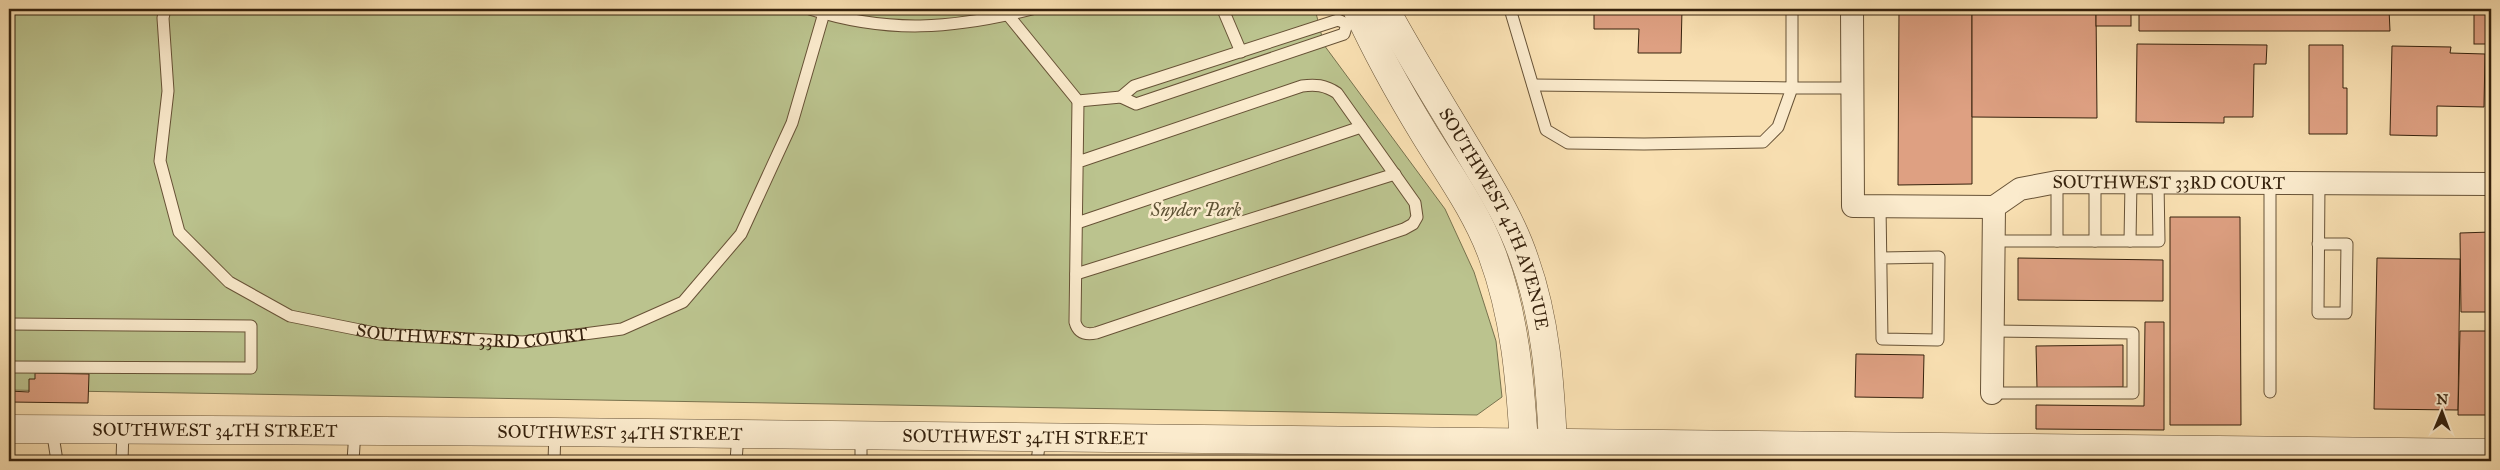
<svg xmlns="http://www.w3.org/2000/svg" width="2500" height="470" font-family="'IM FELL Great Primer',serif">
  <rect width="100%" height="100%" fill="#f9e0b2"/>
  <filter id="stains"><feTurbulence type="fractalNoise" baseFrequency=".004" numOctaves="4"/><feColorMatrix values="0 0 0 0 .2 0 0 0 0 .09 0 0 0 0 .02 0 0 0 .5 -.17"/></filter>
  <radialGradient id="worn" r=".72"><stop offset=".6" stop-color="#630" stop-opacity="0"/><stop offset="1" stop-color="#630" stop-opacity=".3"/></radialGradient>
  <polygon fill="#bbc38e" stroke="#78724e" points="9,9 1315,9 1324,45 1445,209 1474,272 1496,341 1502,397 1477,415 9,390"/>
  <g fill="#dea082" stroke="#36220d">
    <polygon points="1594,9 1682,9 1681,53 1638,53 1639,29 1594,29"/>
    <polygon points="1899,9 1972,9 1972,184 1898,185"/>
    <polygon points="1972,9 2096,9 2097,118 1972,117"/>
    <rect x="2096" y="9" width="35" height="17"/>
    <polygon points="2139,9 2389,9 2390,31 2139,31"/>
    <rect x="2397" y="9" width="77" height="2"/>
    <rect x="2474" y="9" width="17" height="35"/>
    <polygon points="2137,44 2267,45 2266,64 2254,64 2253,117 2224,117 2224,123 2136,122"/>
    <polygon points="2309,45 2343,45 2343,88 2347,88 2347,134 2309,134"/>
    <polygon points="2392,46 2451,47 2450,53 2485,54 2484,107 2437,106 2437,136 2390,135"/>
    <polygon points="2170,217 2240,217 2241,425 2170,425"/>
    <polygon points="2491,232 2491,312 2461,312 2460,233"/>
    <polygon points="2018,258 2163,260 2163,301 2018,300"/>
    <polygon points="2377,258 2460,259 2458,410 2374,409"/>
    <polygon points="2145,322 2164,322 2164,430 2036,429 2036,405 2144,406"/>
    <polygon points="2460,331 2491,331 2491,415 2458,415"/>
    <polygon points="2123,345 2123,387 2037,388 2036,346"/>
    <polygon points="1856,354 1924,355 1923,398 1855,397"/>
    <polygon points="35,373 89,374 88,403 9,402 9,391 29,392 29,379 35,379"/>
  </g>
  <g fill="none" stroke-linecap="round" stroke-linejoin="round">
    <defs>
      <g id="service">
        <path id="s1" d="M165 9 163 18 168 91 160 161 179 232 229 282 290 316 380 334 523 342 622 329 683 302 741 234 792 123 824 13"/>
        <path d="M810 9C888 34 953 29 1032 9"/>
        <polyline points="1510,9 1546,130 1568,143 1644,144 1763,142 1778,127 1792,88 1853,88"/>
        <polyline points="1224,12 1241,52"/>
        <polyline points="1008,15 1078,101 1121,97 1136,104 1344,34 1347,24 1360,16"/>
        <polyline points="1533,85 1792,88 1792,9"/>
        <polyline points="1121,97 1134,86 1338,20 1347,24"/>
        <path d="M1078 162 1302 86C1315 84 1325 85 1337 93L1415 203 1417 217 1413 224 1404 229 1096 333C1086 335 1078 333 1075 322L1078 101"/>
        <polyline points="2095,182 2095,241"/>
        <polyline points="2270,183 2270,392"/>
        <polyline points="1880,206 1882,339 1938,340 1939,257 1881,258"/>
        <polyline points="1077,223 1361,127"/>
        <polyline points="1993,241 2159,241 2158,182"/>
        <polyline points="2057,241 2057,182"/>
        <polyline points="2130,241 2131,182"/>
        <polyline points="2318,244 2347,244 2346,313 2318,313 2319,183"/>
        <polyline points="1076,274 1395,174"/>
        <polyline points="9,324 251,326 251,368 9,367"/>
        <polyline points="1992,393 2133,393 2133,333 1993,331"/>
        <polyline points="52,429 57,461"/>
        <polyline points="122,461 123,430"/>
        <polyline points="353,461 355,431"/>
        <polyline points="554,461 555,432"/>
        <polyline points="736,461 738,434"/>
        <polyline points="861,461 861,436"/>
        <polyline points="1037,461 1040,439"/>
        <polyline points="1449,461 1449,443"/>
      </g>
      <g id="minor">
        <path id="s2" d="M1852 9 1853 206 1994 207 2020 189 2057 182 2491 184"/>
        <polyline points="1992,393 1994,207"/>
      </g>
      <g id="tertiary">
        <path d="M1357 9C1377 53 1400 94 1425 135 1449 174 1476 211 1492 254 1515 316 1520 379 1524 444"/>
        <path id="s3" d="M1385 9C1411 57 1440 103 1468 150 1489 185 1512 221 1525 261 1546 320 1550 382 1553 444"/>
        <path id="s4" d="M9 429 555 432 2491 453"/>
      </g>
    </defs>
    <use href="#service" stroke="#675236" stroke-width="13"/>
    <use href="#minor" stroke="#675236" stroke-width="24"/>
    <use href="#tertiary" stroke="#675236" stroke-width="29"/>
    <use href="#service" stroke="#fbebcd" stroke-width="11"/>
    <use href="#minor" stroke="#fbebcd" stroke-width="22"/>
    <use href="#tertiary" stroke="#fbebcd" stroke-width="28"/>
  </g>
  <g text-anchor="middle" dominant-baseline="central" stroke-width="5" stroke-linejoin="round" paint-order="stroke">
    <g font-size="18" fill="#36220d" stroke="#fbebcd">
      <text stroke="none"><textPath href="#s2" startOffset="519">SOUTHWEST 33RD COURT</textPath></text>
      <text stroke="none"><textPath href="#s3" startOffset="238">SOUTHWEST 4TH AVENUE</textPath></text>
      <text stroke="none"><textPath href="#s1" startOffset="551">SOUTHWEST 33RD COURT</textPath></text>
      <text stroke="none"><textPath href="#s4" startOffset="206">SOUTHWEST 34TH STREET</textPath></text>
      <text stroke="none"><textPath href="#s4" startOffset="611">SOUTHWEST 34TH STREET</textPath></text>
      <text stroke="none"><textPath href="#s4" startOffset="1016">SOUTHWEST 34TH STREET</textPath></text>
    </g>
    <g font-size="18" font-style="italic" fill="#5e5234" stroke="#fbebcd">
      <text x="1196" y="210">Snyder Park</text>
    </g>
  </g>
  <rect width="2500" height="470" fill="none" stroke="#f9e0b2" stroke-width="30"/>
  <rect x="10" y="10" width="2480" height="450" fill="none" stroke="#36220d" stroke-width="2.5"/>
  <rect x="15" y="15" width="2470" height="440" fill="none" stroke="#36220d"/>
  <g transform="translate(2442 412) rotate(1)" stroke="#fbebcd" stroke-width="4" paint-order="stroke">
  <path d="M0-4L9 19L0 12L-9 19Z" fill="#36220d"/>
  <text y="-8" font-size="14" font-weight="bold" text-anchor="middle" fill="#36220d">N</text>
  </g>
  <rect width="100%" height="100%" filter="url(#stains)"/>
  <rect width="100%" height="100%" fill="url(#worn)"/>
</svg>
